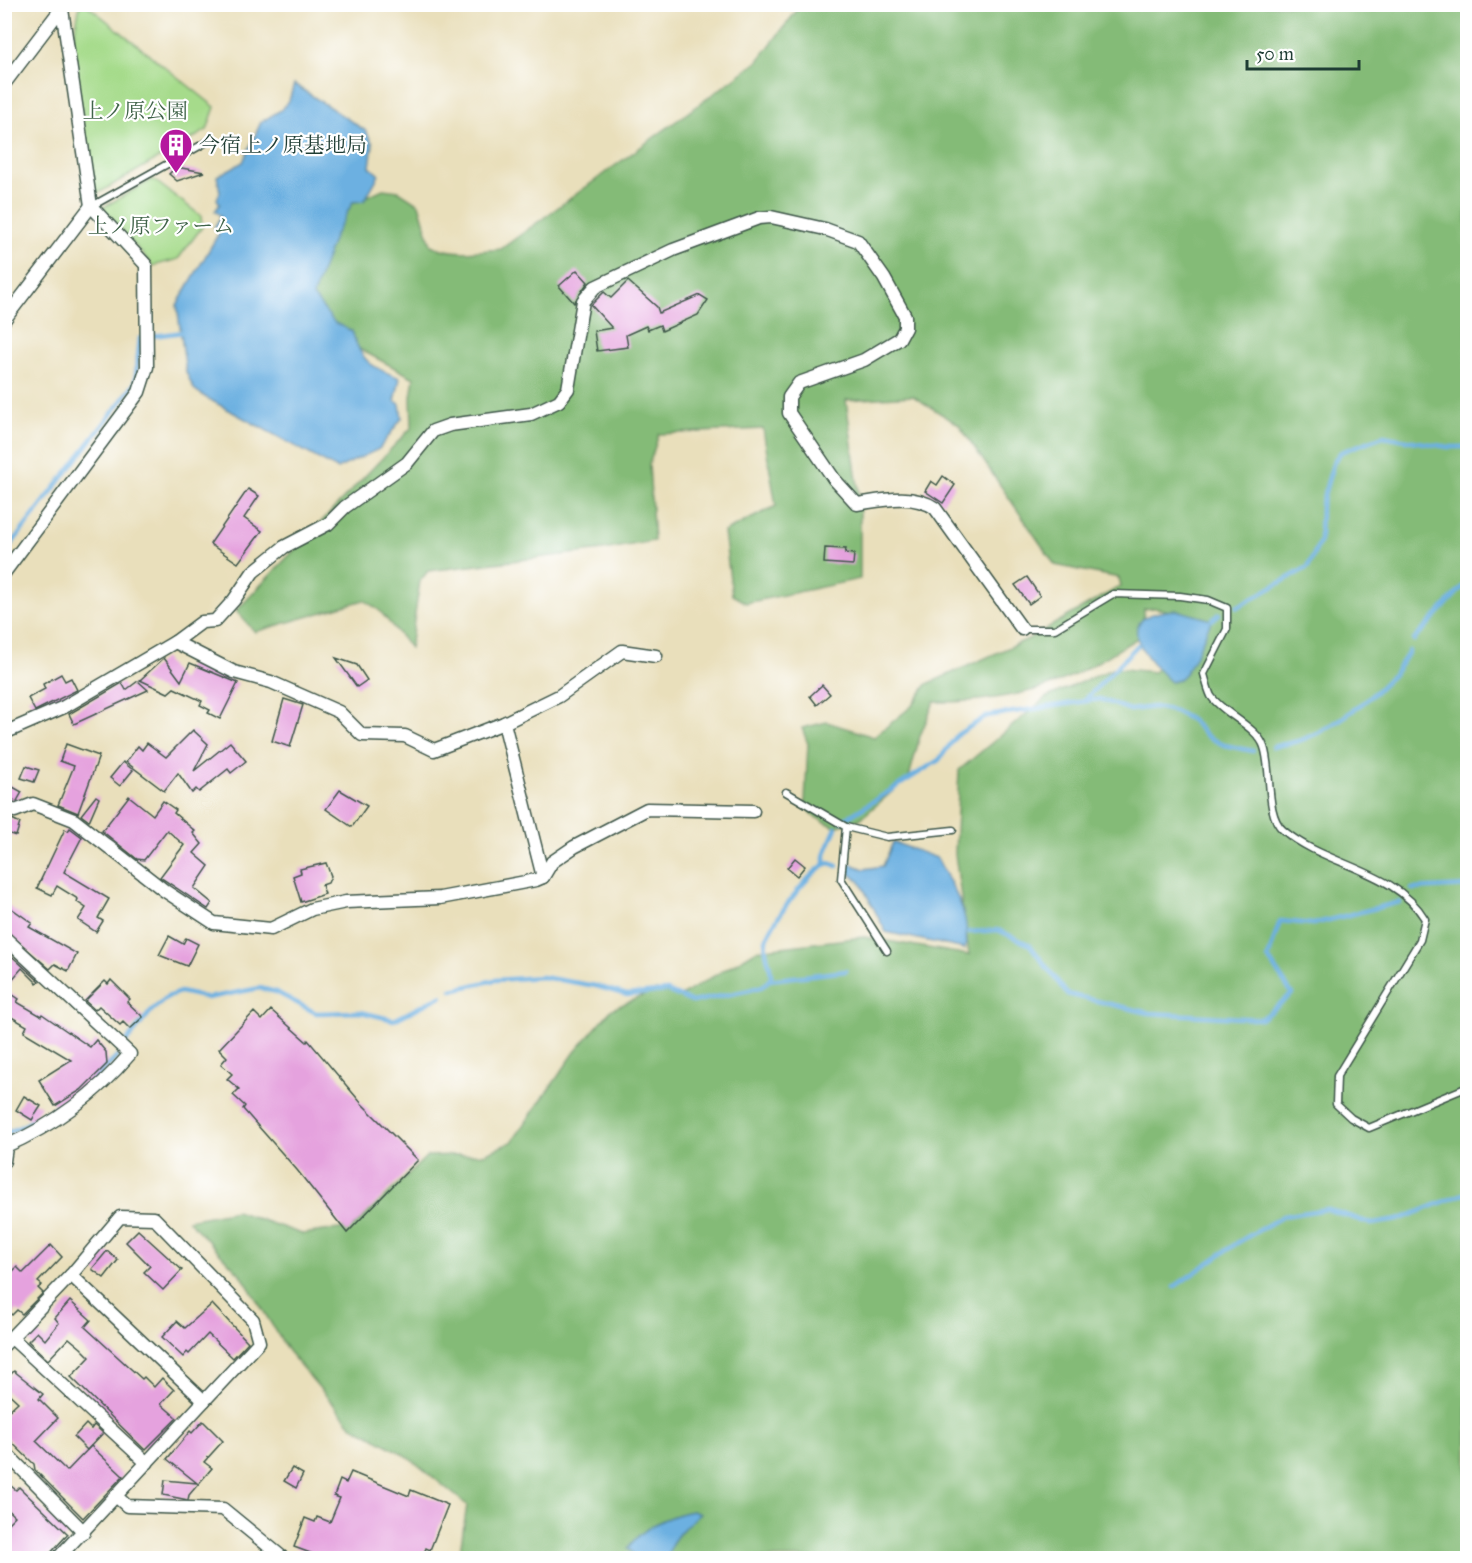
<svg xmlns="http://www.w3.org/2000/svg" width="1472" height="1563" font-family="'IM FELL Great Primer','Noto Serif JP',serif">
  <rect width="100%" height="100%" fill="#fff"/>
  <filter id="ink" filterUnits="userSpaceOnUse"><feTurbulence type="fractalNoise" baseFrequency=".0167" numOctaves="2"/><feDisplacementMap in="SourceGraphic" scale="12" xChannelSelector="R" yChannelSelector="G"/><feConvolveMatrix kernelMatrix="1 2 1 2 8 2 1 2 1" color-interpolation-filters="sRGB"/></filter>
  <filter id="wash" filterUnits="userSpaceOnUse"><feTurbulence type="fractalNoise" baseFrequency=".008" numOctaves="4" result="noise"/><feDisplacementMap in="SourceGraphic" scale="24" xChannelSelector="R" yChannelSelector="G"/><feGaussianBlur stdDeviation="1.35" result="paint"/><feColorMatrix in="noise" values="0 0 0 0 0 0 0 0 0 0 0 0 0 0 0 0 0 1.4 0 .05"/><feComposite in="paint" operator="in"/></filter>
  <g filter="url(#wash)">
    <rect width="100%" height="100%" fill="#e9dfbb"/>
    <g fill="#a6db8b" stroke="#628c60" stroke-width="1.5">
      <polygon points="80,5 87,5 215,107 207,130 95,195 71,49"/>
      <polygon points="153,179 201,216 202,227 178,259 153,266 102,208"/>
    </g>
    <path fill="#84bb77" stroke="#527c56" stroke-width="1.5" d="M801 5H1467V1558H459L467 1505 407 1456 351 1425 288 1351 242 1276 188 1220 236 1211 302 1234 354 1227 427 1156 484 1154 512 1142 575 1052 612 1009 656 990 681 996 757 950 864 937 969 955 955 854 959 770 1047 697 1114 668 1154 672 1175 653 1180 613 1155 608 1144 609 1141 636C1115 651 1088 670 1061 681 1025 696 972 703 934 702L920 736 909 777 860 819 835 827 813 816 805 802 808 744 802 728 827 722 874 737 913 705 927 684 1028 639 1121 586 1119 578 1055 565 959 425 913 396 846 400 860 502V579L746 603 732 595 724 532 776 506 763 429 659 434 649 465 654 541 603 550 428 571 420 581 410 648 380 611 364 600 255 632 236 611 412 427 411 397 414 378 361 350 341 334 311 296 333 234 352 203 383 189 399 191 419 204 431 245C453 256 478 251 501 249L757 62Z"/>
    <g fill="#6cb0e1" stroke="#46768a" stroke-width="1.5">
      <path d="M294 84 366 131 373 144 370 167 379 175 364 201 353 202 334 237 313 296 335 323 352 331C361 362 371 367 400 378L395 401 400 404 402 418 379 449 337 469 205 397 194 389 186 372 177 305 219 233 214 228 221 216 215 211 220 204 217 199 220 192 217 176 243 162 261 122 281 110 289 101Z"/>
      <path d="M1176 610 1212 620C1203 636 1190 681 1171 682 1140 653 1110 614 1176 610Z"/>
      <path d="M893 842 937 858C952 887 973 915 965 949L886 932 860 882 846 871 849 863 864 869 883 866Z"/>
      <path d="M692 1511 700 1514C686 1525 668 1541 669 1558H637L628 1548C641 1528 669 1515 692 1511Z"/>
    </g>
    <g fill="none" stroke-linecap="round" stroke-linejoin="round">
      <g stroke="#6cb0e1" stroke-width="4.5">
        <polyline points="153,336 184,332"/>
        <polyline points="4,554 135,383 140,338"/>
        <polyline points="1237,607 1308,567 1320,541 1321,505 1328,481 1334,461 1341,452 1383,436 1448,447 1468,447"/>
        <polyline points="1212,620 1219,614"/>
        <polyline points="1414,640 1468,581"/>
        <polyline points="1084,701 1138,645"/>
        <path d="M1273 747C1283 744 1295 743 1304 739 1339 725 1392 685 1409 651"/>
        <polyline points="842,821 939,760 957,735 987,716 1100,699 1130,710 1154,707 1175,711 1191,720 1208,737 1224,745 1253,751"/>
        <polyline points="825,864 825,853 836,828"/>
        <polyline points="1412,889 1468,886"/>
        <polyline points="969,932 998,930 1030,945 1067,994 1149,1013 1261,1019 1292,994 1268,958 1280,921 1313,924 1400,902"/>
        <polyline points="769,980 846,971"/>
        <path d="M452 990 495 980 542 977 596 986 627 995 667 991 692 1002 750 990 763 986 771 978C772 965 763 953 766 941 771 923 812 866 830 863L837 866"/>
        <polyline points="125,1043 152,1010 169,996 180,992 208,998 260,988 276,992 316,1013 361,1012 394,1020 441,996"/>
        <path d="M4 1134C49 1116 83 1092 117 1057"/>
        <polyline points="1174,1287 1237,1243 1283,1216 1327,1209 1372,1224 1398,1220 1468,1192"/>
      </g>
    </g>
    <g id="blocks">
      <g fill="#e5a2de">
        <polygon points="176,167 204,172 177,181 169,174"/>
        <polygon points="577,270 588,282 574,303 559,286"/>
        <polygon points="628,281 657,307 659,313 700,295 708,300 698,315 662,331 660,325 648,330 646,326 626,335 628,347 597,351 594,331 612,328 591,305 604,292 611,298"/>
        <polygon points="943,476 955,485 943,503 925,491 931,481 937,485"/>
        <polygon points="248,489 259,496 244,518 262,531 238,563 210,544"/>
        <polygon points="825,548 846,549 845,553 854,554 853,565 824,563"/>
        <polygon points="1027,577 1040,596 1029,604 1015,585"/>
        <polygon points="164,658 181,681 190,663 238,683 220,719 208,713 210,710 200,705 202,701 174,688 168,693 140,680"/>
        <polygon points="336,658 357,665 367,680 357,687"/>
        <polygon points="61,674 65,681 71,678 77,690 35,711 28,698 45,689 43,684"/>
        <polygon points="138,681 148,690 74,724 69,714 122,683 126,690"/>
        <polygon points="822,685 830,694 817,705 810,696"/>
        <polygon points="284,699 303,705 290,747 272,741"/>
        <polygon points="193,730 208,744 194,771 230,742 246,761 231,773 228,769 199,792 196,789 192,793 178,773 164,791 126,762 138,746 142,750 147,743 166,757"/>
        <polygon points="66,744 99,756 78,813 58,805 74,766 60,761"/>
        <polygon points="123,762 133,770 120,786 110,778"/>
        <polygon points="26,766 39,770 34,782 21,778"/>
        <polygon points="4,782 22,792 17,801 4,798"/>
        <polygon points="340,790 367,806 352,827 326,809"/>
        <polygon points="96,796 99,798 89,821 81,815"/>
        <polygon points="129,796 153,815 163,801 176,810 174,813 195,831 193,833 202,844 194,853 209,866 194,888 212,903 208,909 160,877 184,845 167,830 144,860 137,859 102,831"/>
        <polygon points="4,815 20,823 16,836 4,832"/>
        <polygon points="70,828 82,837 64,872 109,899 98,918 103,921 96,932 78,920 86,908 77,902 78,899 57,886 52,895 37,888 65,829 68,831"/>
        <polygon points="795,858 805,866 797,876 787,868"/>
        <polygon points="326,863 331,876 328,883 322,885 325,894 301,902 293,876 301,873 300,869"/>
        <polygon points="4,903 32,923 29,927 77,954 68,971 55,964 50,969 4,929"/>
        <polygon points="169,936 183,944 186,938 198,944 187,966 159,955"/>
        <polygon points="4,949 39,981 37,983 22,968 4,989"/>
        <polygon points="111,980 130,999 127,1002 143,1017 130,1029 123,1022 120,1025 99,1006 95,1010 85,1001 105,981 108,984"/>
        <polygon points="4,989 19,999 17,1002 41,1016 42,1014 90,1047 96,1040 106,1052 107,1064 81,1090 55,1106 39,1080 71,1060 24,1032 27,1026 8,1015 4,1020"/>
        <polygon points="271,1010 307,1042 308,1040 362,1104 418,1160 347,1233 297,1170 243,1109 245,1106 233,1095 239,1089 227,1079 232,1074 221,1064 227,1057 219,1049 254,1012 262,1020"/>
        <polygon points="24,1096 41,1106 32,1120 16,1110"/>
        <polygon points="138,1230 182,1270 163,1290 144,1272 150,1266 126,1242"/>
        <polygon points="51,1245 62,1257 38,1282 42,1285 38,1288 43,1293 22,1314 17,1310 12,1315 4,1308 4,1280 17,1267 23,1273"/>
        <polygon points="107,1251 118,1260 104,1278 92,1269"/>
        <polygon points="70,1301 91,1320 85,1327 142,1379 144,1377 154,1387 162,1378 174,1390 161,1404 177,1418 145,1450 71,1377 90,1357 81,1348 69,1338 48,1360 28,1341 37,1332 45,1340 59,1323 55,1318"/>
        <polygon points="212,1304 248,1342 233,1358 208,1334 189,1354 187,1352 183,1357 162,1337 177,1321 185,1328"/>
        <polygon points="14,1371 43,1394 39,1399 58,1418 36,1441 67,1471 91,1446 123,1476 83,1518 35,1470 34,1464 4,1435 4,1415 18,1402 4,1389 4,1381"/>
        <polygon points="203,1421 223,1441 204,1462 212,1468 189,1495 188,1500 163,1495 165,1480 197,1483 167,1459 190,1431 192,1433"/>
        <polygon points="86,1424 91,1429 94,1425 103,1433 87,1450 74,1437"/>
        <polygon points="292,1468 303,1474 296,1488 284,1481"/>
        <polygon points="351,1472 409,1496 411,1490 448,1505 430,1550 426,1548 422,1558 324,1558 294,1547 305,1518 315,1522 317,1517 330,1522 340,1498 334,1496 340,1480 346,1483"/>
        <polygon points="11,1486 16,1490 19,1487 68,1534 46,1558 4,1558 4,1527 15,1516 4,1506 4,1493"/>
      </g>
    </g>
  </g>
  <g filter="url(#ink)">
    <use href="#blocks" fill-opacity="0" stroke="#3d5548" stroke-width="1.5"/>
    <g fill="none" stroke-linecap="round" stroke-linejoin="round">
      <defs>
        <g id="lane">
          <polyline points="92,206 205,143"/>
          <path d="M1022 629H1055L1113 594 1180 596 1208 600 1227 608V629L1204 674C1206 681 1208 690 1211 696 1222 713 1258 727 1264 747 1272 769 1265 815 1283 830 1325 866 1395 869 1425 919L1420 940 1337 1076 1336 1104 1351 1118 1369 1128 1468 1087"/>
          <polyline points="786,792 846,827 841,879 887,951"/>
          <polyline points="846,827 887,837 953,830"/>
        </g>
        <g id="street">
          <polyline points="4,84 64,5"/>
          <polyline points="4,320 91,206"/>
          <polyline points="4,573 139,392 147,367 146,265 91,206 62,9 55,4"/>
          <polyline points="175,642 234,672 271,682 339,712 362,735 405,736 434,750 504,723 559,696 622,651 656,656"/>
          <polyline points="504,723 543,877"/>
          <path d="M4 733 64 707 175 642 202 622 215 621 234 600 253 572 284 547 328 524 345 507 407 463 433 431 450 425 531 414 559 401 568 389 583 301 595 287 673 250 759 218 771 217 825 229 858 241 884 278 905 316V328L899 339 864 360 799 383 789 397V413L834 479 857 504C884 500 911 493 935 508L1022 629"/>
          <polyline points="4,806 15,811 33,804 74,820 165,891 214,923 271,929 312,909 346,902 440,898 536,880 543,877 552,862 574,847 647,809 753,811"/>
          <path d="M4 937 130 1054C96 1094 52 1126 4 1147"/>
          <polyline points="4,1161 6,1147"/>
          <polyline points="12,1338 147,1463"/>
          <polyline points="4,1345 71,1275 120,1217 154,1218 253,1320 259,1342 204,1401"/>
          <polyline points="4,1451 84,1532"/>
          <polyline points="117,1497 127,1506 223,1509 283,1558"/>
          <polyline points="58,1558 204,1401 71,1275"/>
        </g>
      </defs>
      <use href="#lane" stroke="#3d5548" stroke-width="9"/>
      <use href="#street" stroke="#3d5548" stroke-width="15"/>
      <use href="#lane" stroke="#fff" stroke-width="6"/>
      <use href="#street" stroke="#fff" stroke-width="12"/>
    </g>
  </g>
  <defs>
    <symbol id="building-pin" viewBox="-11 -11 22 30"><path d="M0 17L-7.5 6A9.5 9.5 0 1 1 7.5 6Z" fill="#b5179e" stroke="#fff"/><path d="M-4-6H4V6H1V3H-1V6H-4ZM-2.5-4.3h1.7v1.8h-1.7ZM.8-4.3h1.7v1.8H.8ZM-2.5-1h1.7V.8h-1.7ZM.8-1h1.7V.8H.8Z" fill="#fff"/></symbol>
  </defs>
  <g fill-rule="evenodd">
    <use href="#building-pin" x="157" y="126" width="38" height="52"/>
  </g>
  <g text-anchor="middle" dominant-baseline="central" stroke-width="4.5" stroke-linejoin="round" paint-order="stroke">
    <g font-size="21" fill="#41644a" stroke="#fff">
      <text x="135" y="111">上ノ原公園</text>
      <text x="161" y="226">上ノ原ファーム</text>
    </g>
    <g font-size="21" fill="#1f3d34" stroke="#fff" text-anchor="start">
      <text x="199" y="145">今宿上ノ原基地局</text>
    </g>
  </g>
  <rect width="1472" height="1563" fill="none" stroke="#fff" stroke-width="24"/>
  <path d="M1247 60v9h112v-9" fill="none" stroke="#1f3d34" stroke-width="3"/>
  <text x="1256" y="60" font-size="18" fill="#1f3d34" stroke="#ffffff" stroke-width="4.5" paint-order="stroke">50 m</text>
</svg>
